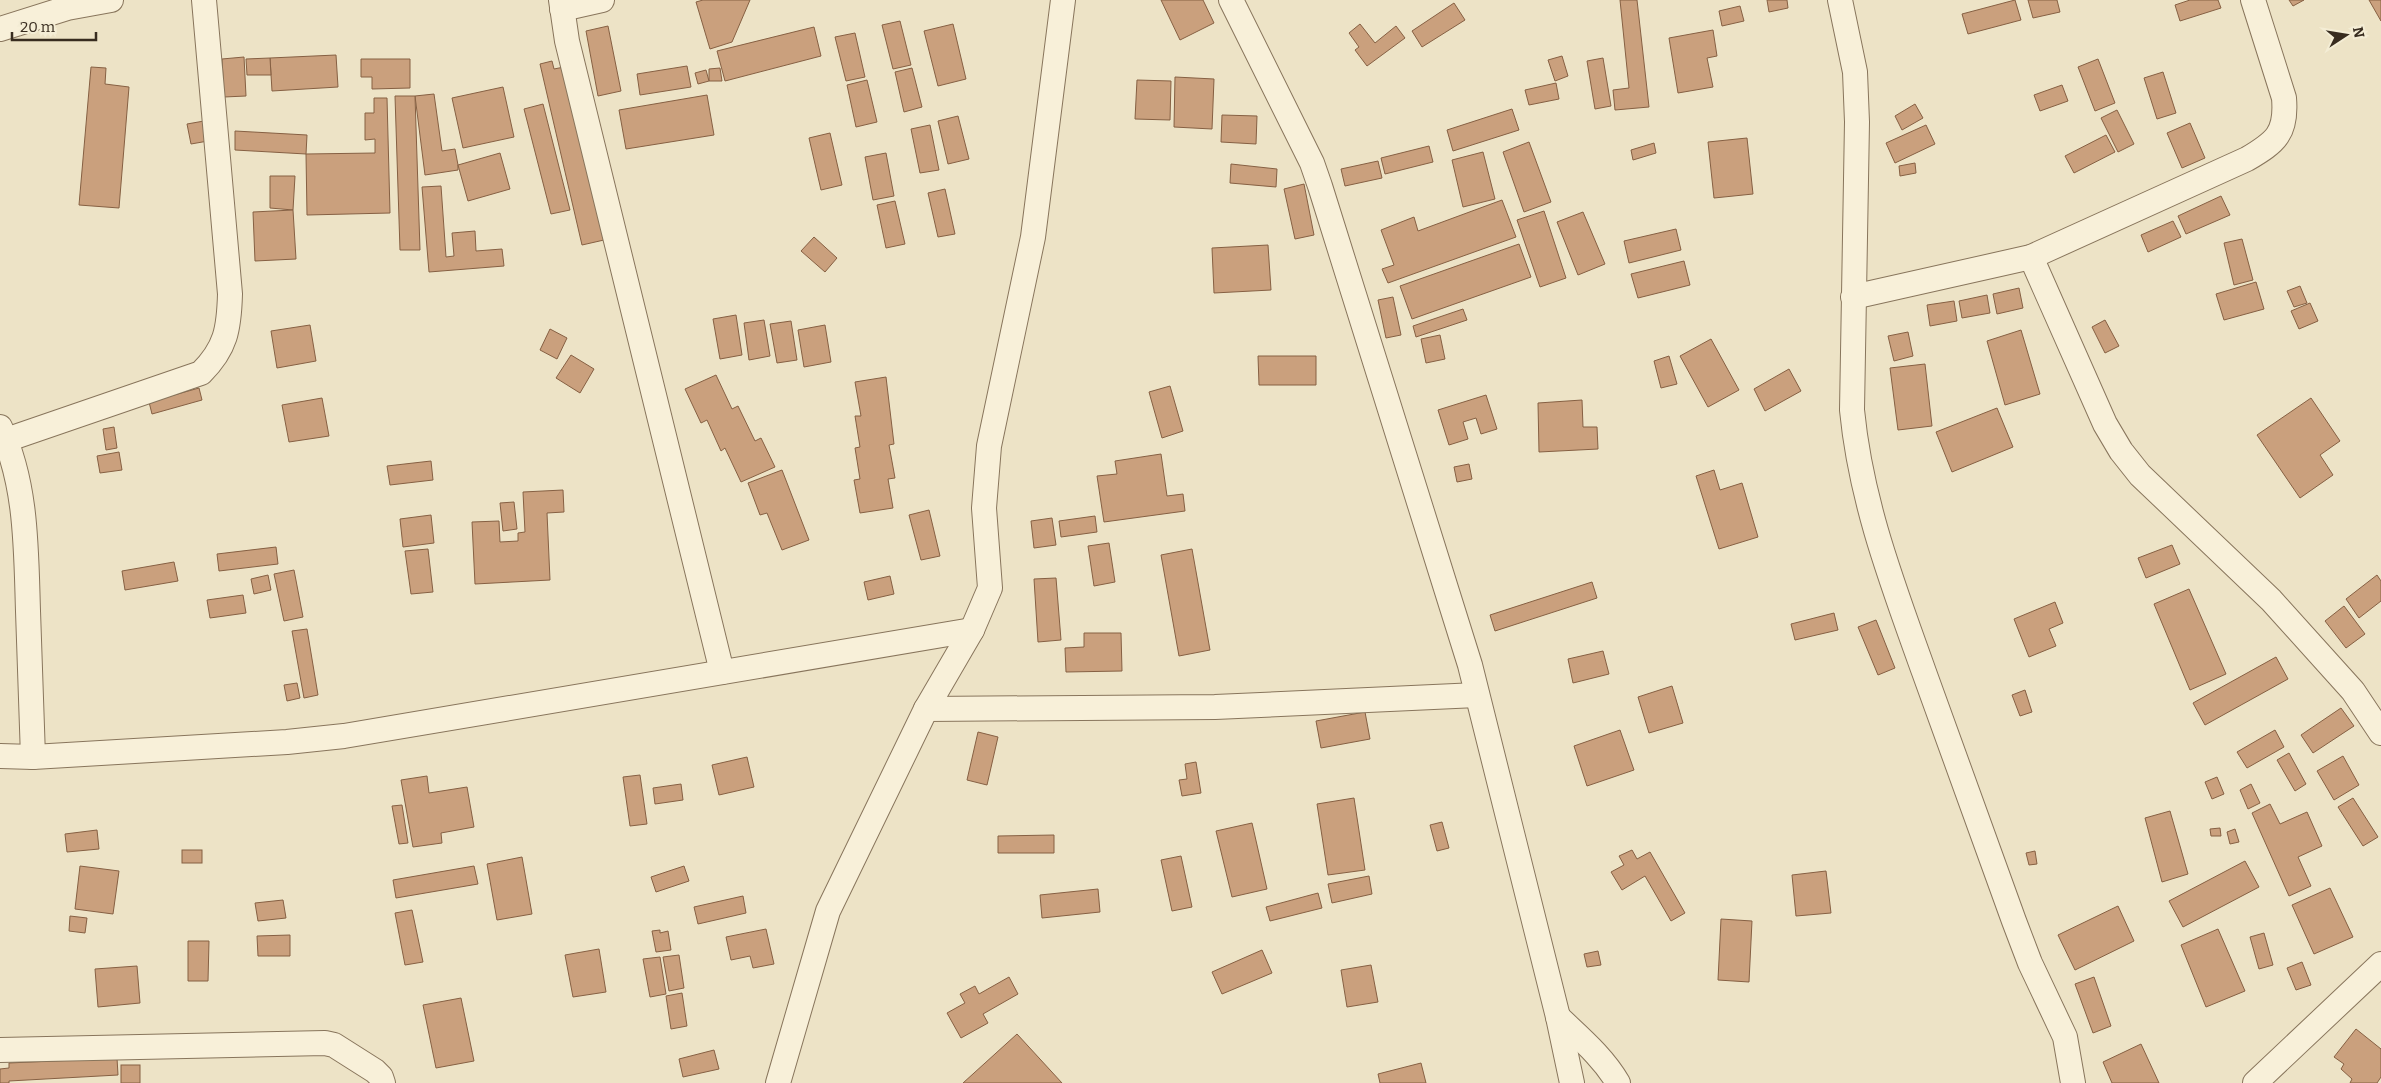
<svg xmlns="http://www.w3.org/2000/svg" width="2381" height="1083" font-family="Bitter,serif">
  <rect width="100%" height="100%" fill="#ede3c6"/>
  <g fill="#caa07d" stroke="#866043">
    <polygon points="703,0 750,0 732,42 710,49 696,2"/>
    <polygon points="1161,0 1203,0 1214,23 1180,40"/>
    <polygon points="1620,0 1637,0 1649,107 1615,110 1613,90 1629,88"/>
    <polygon points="1767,0 1787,0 1788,8 1769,12"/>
    <polygon points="2015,0 2021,20 1968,34 1962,14"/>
    <polygon points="2028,0 2057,0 2060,12 2033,18"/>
    <polygon points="2190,0 2218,0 2221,8 2180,21 2175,5"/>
    <polygon points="2289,0 2304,0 2293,6"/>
    <polygon points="2369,0 2381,0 2381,21"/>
    <polygon points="1454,3 1465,20 1422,47 1412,31"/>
    <polygon points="1740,6 1744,21 1722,26 1719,11"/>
    <polygon points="900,21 911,65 893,69 882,25"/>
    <polygon points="953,24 966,79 938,86 924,31"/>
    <polygon points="1360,24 1375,43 1396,26 1405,38 1367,66 1355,50 1359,47 1349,33"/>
    <polygon points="608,26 621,91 598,96 586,31"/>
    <polygon points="814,27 821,56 725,81 717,51"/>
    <polygon points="1713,30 1717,56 1707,58 1713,87 1678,93 1669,38"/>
    <polygon points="855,33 865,77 846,81 835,37"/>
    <polygon points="336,55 338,87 272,91 270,58"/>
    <polygon points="1562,56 1568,76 1555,81 1548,60"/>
    <polygon points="244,57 246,96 224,97 222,59"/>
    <polygon points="270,58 271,75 247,75 246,59"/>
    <polygon points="1603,58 1611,106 1595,109 1587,61"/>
    <polygon points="361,59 410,59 410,88 372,89 372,77 361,77"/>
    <polygon points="2098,59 2115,103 2095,111 2078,67"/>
    <polygon points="552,61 554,69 564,67 604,240 582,245 540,64"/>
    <polygon points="687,66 691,87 640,95 637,74"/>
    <polygon points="91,67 106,68 105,84 129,87 119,208 79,205"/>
    <polygon points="720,68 722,81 709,81 709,69"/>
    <polygon points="912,68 922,107 904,112 895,72"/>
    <polygon points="706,70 709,81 698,84 695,73"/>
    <polygon points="2163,72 2176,113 2157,119 2144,78"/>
    <polygon points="1175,77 1214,79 1212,129 1174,127"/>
    <polygon points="867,80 877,122 856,127 847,85"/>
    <polygon points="1137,80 1171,81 1170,120 1135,119"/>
    <polygon points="1556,83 1559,99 1529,105 1525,90"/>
    <polygon points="2062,85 2068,101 2040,111 2034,95"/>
    <polygon points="503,87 514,137 463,148 452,98"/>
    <polygon points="434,94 442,151 455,149 458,165 458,170 425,175 415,96"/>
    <polygon points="707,95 714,135 626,149 619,110"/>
    <polygon points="395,96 415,96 420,250 400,250"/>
    <polygon points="374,98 387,98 390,213 307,215 306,154 375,153 375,139 365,140 365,113 374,113"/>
    <polygon points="543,104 570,210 551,214 524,109"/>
    <polygon points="1915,104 1923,118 1902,130 1895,116"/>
    <polygon points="1512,109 1519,130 1453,151 1447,130"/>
    <polygon points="2117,110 2134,144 2118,152 2101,118"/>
    <polygon points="1222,115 1257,116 1256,144 1221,142"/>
    <polygon points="958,116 969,159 948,164 938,121"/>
    <polygon points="204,121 208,141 191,144 187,124"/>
    <polygon points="2190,123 2205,158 2182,168 2167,133"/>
    <polygon points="930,125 939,170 920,173 911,129"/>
    <polygon points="1926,125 1935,144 1895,163 1886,143"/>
    <polygon points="235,131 307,135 306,154 235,150"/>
    <polygon points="830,133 842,185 821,190 809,138"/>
    <polygon points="2106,135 2115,152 2074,173 2065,156"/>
    <polygon points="1747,138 1753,194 1714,198 1708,142"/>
    <polygon points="1529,142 1551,202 1524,212 1503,152"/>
    <polygon points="1654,143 1656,153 1633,160 1631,150"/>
    <polygon points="1429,146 1433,162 1385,174 1381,158"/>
    <polygon points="1483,152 1495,199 1463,207 1452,160"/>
    <polygon points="500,153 510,189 468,201 458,165"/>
    <polygon points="886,153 894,196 873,200 865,157"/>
    <polygon points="1378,161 1382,178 1345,186 1341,169"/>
    <polygon points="1915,163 1916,173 1900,176 1899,166"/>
    <polygon points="1231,164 1277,169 1276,187 1230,183"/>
    <polygon points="270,176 295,176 293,210 270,208"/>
    <polygon points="1304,184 1314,235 1295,239 1284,189"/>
    <polygon points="441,186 446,257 454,256 452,233 475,231 476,251 502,249 504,266 429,272 422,187"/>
    <polygon points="945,189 955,234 938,237 928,193"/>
    <polygon points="2221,196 2230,215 2186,234 2178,216"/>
    <polygon points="1502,200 1516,237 1388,283 1382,269 1394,265 1381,230 1414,217 1418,231"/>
    <polygon points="895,201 905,244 886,248 877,205"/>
    <polygon points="293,210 296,259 255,261 253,212"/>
    <polygon points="1544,211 1566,278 1540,287 1517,220"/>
    <polygon points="1583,212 1605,264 1578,275 1557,222"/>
    <polygon points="2173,221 2181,237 2148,252 2141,235"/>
    <polygon points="1676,229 1681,250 1629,263 1624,241"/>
    <polygon points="814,237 837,258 825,272 801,251"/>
    <polygon points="2242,239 2253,280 2234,285 2224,243"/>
    <polygon points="1519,244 1531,277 1412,319 1400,286"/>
    <polygon points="1268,245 1271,290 1214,293 1212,248"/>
    <polygon points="1684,261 1690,285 1638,298 1631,274"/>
    <polygon points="2256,282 2264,309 2224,320 2216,294"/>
    <polygon points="2300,286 2307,303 2294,307 2287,291"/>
    <polygon points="2019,288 2023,308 1997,314 1993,294"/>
    <polygon points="1987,295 1990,313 1962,318 1959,301"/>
    <polygon points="1393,297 1401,335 1386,338 1378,300"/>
    <polygon points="1954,301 1957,321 1930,326 1927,305"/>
    <polygon points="2310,303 2318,321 2299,329 2291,311"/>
    <polygon points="1463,309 1467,320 1416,337 1413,326"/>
    <polygon points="736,315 742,355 720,359 713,319"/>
    <polygon points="764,320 770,356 749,360 744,323"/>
    <polygon points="2105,320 2119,346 2105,353 2092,327"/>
    <polygon points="791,321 797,360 777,363 770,324"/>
    <polygon points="310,325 316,361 277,368 271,331"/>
    <polygon points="825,325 831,362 804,367 798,330"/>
    <polygon points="550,329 567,338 557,359 540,350"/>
    <polygon points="2021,330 2040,394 2005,405 1987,341"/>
    <polygon points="1908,332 1913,356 1894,361 1888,336"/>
    <polygon points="1440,335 1445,359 1426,363 1421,339"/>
    <polygon points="1711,339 1739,390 1708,407 1680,356"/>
    <polygon points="571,355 594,369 580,393 556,378"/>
    <polygon points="1258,356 1316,356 1316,385 1259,385"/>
    <polygon points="1669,356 1677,384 1661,388 1654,361"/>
    <polygon points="1925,364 1932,426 1898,430 1890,368"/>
    <polygon points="1789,369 1801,391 1765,411 1754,389"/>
    <polygon points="716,375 732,409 738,406 755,441 761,438 775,467 741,482 725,448 721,451 707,420 701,423 685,389"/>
    <polygon points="886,377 894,444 889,445 895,478 888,479 893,508 860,513 854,480 860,479 855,448 860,447 855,416 861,416 855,382"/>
    <polygon points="1170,386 1183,431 1162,438 1149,392"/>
    <polygon points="199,388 202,400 152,414 149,402"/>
    <polygon points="1486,395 1497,429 1481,434 1476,418 1463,422 1468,439 1449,445 1438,410"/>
    <polygon points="322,398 329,436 289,442 282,405"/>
    <polygon points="2311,398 2340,441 2320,455 2333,475 2300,498 2257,435"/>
    <polygon points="1582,400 1583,427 1597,427 1598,449 1539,452 1538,403"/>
    <polygon points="1997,408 2013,447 1952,472 1936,432"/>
    <polygon points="114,427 117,448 106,450 103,429"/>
    <polygon points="119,452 122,470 100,473 97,456"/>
    <polygon points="1161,454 1167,496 1183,494 1185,511 1104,522 1097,476 1117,474 1115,461"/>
    <polygon points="431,461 433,480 390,485 387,466"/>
    <polygon points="1469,464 1472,479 1457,482 1454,467"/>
    <polygon points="782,470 809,540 782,550 767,513 760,515 748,483"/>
    <polygon points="1714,470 1720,490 1742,483 1758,537 1719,549 1696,476"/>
    <polygon points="563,490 564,512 547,513 550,580 475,584 472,522 499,521 500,542 518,541 518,533 525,532 523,492"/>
    <polygon points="514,502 517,529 503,531 500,503"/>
    <polygon points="929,510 940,556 921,560 909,515"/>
    <polygon points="431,515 434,543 403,547 400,519"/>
    <polygon points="1095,516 1097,532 1061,537 1059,521"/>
    <polygon points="1052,518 1056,545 1034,548 1031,521"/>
    <polygon points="1109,543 1115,582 1094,586 1088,546"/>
    <polygon points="2172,545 2180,564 2146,578 2138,558"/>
    <polygon points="276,547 278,564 219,571 217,554"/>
    <polygon points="428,549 433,592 411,594 405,551"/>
    <polygon points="1192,549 1210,650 1179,656 1161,555"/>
    <polygon points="174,562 178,581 125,590 122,571"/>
    <polygon points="294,570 303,617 284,621 274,574"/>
    <polygon points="268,575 271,590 254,594 251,579"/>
    <polygon points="2377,575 2381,581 2381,601 2359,618 2346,599"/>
    <polygon points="890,576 894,594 868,600 864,582"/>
    <polygon points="1056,578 1061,640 1038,642 1034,579"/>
    <polygon points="1592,582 1597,598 1495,631 1490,615"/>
    <polygon points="2189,589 2226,674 2190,690 2154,604"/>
    <polygon points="243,595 246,613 210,618 207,600"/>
    <polygon points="2055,602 2063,623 2049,629 2056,646 2029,657 2014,619"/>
    <polygon points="2344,606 2365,634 2346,648 2325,621"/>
    <polygon points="1834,613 1838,630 1795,640 1791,624"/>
    <polygon points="1876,620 1895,668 1878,675 1858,627"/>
    <polygon points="307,629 318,695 304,698 292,631"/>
    <polygon points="1084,633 1121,633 1122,671 1066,672 1065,648 1084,647"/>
    <polygon points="1603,651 1609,674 1573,683 1568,659"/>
    <polygon points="2276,657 2288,679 2205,725 2193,703"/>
    <polygon points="297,683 300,698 287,701 284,685"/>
    <polygon points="1672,686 1683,723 1649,733 1638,697"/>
    <polygon points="2025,690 2032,712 2020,716 2012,695"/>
    <polygon points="2341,708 2354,726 2313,753 2301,735"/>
    <polygon points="1365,712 1370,739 1321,748 1316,721"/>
    <polygon points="1620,730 1634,770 1587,786 1574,746"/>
    <polygon points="2275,730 2284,747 2247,768 2237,752"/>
    <polygon points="978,732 998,737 987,785 967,780"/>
    <polygon points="2289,753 2306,784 2295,791 2277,760"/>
    <polygon points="2343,756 2359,785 2334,800 2317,771"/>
    <polygon points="747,757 754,787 719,795 712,765"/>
    <polygon points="1196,762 1201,793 1182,796 1179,780 1187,779 1185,764"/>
    <polygon points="640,775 647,824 630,826 623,777"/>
    <polygon points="427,776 429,793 467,787 474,827 441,833 442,843 413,847 401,780"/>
    <polygon points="2217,777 2224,794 2212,799 2205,782"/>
    <polygon points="681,784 683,800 655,804 653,788"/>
    <polygon points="2251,784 2260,803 2248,809 2240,790"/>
    <polygon points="1354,798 1365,870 1328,875 1317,804"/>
    <polygon points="2353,798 2378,837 2363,846 2338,807"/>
    <polygon points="2270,804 2280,824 2307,812 2322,846 2298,857 2311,886 2289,896 2252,813"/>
    <polygon points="402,805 408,843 399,844 392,806"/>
    <polygon points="2170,811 2188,874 2162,882 2145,818"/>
    <polygon points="1442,822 1449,848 1437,851 1430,825"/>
    <polygon points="1252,823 1267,889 1232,897 1216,831"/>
    <polygon points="2220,828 2221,836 2211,836 2210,829"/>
    <polygon points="2235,829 2239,842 2230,844 2227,832"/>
    <polygon points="97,830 99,849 67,852 65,834"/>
    <polygon points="1054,835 1054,853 998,853 998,836"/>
    <rect x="182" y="850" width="20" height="13"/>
    <polygon points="1632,850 1637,859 1650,852 1685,913 1671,921 1645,876 1622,890 1611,872 1624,865 1619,856"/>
    <polygon points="2035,851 2037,864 2029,865 2026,853"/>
    <polygon points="1181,856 1192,907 1172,911 1161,860"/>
    <polygon points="522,857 532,914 497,920 487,864"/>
    <polygon points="2245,861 2259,887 2183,927 2169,901"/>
    <polygon points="80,866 119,871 113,914 75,909"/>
    <polygon points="474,866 478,884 396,898 393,880"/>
    <polygon points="684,866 689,881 656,892 651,877"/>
    <polygon points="1826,871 1831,913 1796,916 1792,875"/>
    <polygon points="1369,876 1372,894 1332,903 1328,884"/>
    <polygon points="2330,888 2353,937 2314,954 2292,905"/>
    <polygon points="1098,889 1100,912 1042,918 1040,895"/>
    <polygon points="1318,893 1322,908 1270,921 1266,907"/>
    <polygon points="743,896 746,913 698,924 694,907"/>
    <polygon points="283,900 286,918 258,921 255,903"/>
    <polygon points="2118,906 2134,941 2075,970 2058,935"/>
    <polygon points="412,910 423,962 405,965 395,913"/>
    <polygon points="70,916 87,918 85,933 69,931"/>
    <polygon points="1721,919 1752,921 1749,982 1718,980"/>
    <polygon points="766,929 774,964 753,968 750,956 731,960 726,937"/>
    <polygon points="2218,929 2245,991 2206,1007 2181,945"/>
    <polygon points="660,930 660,933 668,931 671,950 656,952 652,931"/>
    <polygon points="2264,933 2273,965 2259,969 2250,937"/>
    <polygon points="290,935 290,956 258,956 257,936"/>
    <polygon points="188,941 209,941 208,981 188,981"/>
    <polygon points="599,949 606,992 573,997 565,955"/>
    <polygon points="1262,950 1272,973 1222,994 1212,972"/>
    <polygon points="1598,951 1601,965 1587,967 1584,954"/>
    <polygon points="679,955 684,988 669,991 663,957"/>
    <polygon points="660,957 666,994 650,997 643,959"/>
    <polygon points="2302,962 2311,985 2296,990 2287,968"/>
    <polygon points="1371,965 1378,1002 1347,1007 1341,970"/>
    <polygon points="137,966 140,1003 98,1007 95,969"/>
    <polygon points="1009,977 1018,994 983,1014 988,1023 961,1038 947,1013 965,1003 960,994 975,986 979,994"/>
    <polygon points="2094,977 2111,1026 2093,1033 2075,984"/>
    <polygon points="682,993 687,1026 671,1029 666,996"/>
    <polygon points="461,998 474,1061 436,1068 423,1005"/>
    <polygon points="2356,1029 2381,1049 2381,1077 2377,1083 2350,1083 2352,1079 2341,1069 2344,1064 2334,1057"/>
    <polygon points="1017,1034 1062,1083 963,1083"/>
    <polygon points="2141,1044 2159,1083 2112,1083 2103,1062"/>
    <polygon points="714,1050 719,1069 683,1077 679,1059"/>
    <polygon points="117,1058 118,1075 9,1081 9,1083 0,1083 0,1069 9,1068 9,1063"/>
    <polygon points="1421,1063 1426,1083 1380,1083 1378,1074"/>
    <rect x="121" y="1065" width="19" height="18"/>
  </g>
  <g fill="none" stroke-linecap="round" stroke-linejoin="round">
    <defs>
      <g id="minor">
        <polyline points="561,0 567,41 722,672"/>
        <polyline points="1231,0 1312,163 1320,186 1470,665 1558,1017 1572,1083"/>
        <path d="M1840 0 1855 72 1857 122 1852 410C1861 503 1893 585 1924 672 1954 755 1984 838 2014 921L2030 963 2065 1037 2073 1083"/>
        <polyline points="562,9 602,0"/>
        <polyline points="0,29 67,8 111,0"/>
        <polyline points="2031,257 2105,424 2121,451 2140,475 2271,600 2353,691 2381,733"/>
        <path d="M1853 297 2031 257 2247 159C2276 142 2287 133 2284 98L2253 0"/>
        <path d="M0 427C27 484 26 549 28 611 30 660 31 708 33 757"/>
        <path d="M6 440 201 373C226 348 229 329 230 294L204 0"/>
        <polyline points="926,709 1215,707 1477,695"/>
        <polyline points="0,756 33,757 287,742 344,736 972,630"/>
        <path d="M1558 1017C1580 1038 1603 1057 1618 1083"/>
        <polyline points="0,1050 325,1043 334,1045 375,1071 381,1077 383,1083"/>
        <polyline points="778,1083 828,911 926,709 972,630 990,588 984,508 989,446 1033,237 1063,0"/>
        <polyline points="2255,1083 2381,964"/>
      </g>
    </defs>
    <use href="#minor" stroke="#88755c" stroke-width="26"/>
    <use href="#minor" stroke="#f8f0d9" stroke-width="24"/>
  </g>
  <g transform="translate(2346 35) rotate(78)" stroke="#f4edd5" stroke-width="4" paint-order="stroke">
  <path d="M0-4L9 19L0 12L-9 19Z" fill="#382c1f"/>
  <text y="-8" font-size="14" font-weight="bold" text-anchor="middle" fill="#382c1f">N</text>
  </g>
  <path d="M12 32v8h84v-8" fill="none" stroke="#382c1f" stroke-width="2.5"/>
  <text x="20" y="32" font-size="15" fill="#382c1f" stroke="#f4edd5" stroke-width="4" paint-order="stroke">20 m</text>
</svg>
